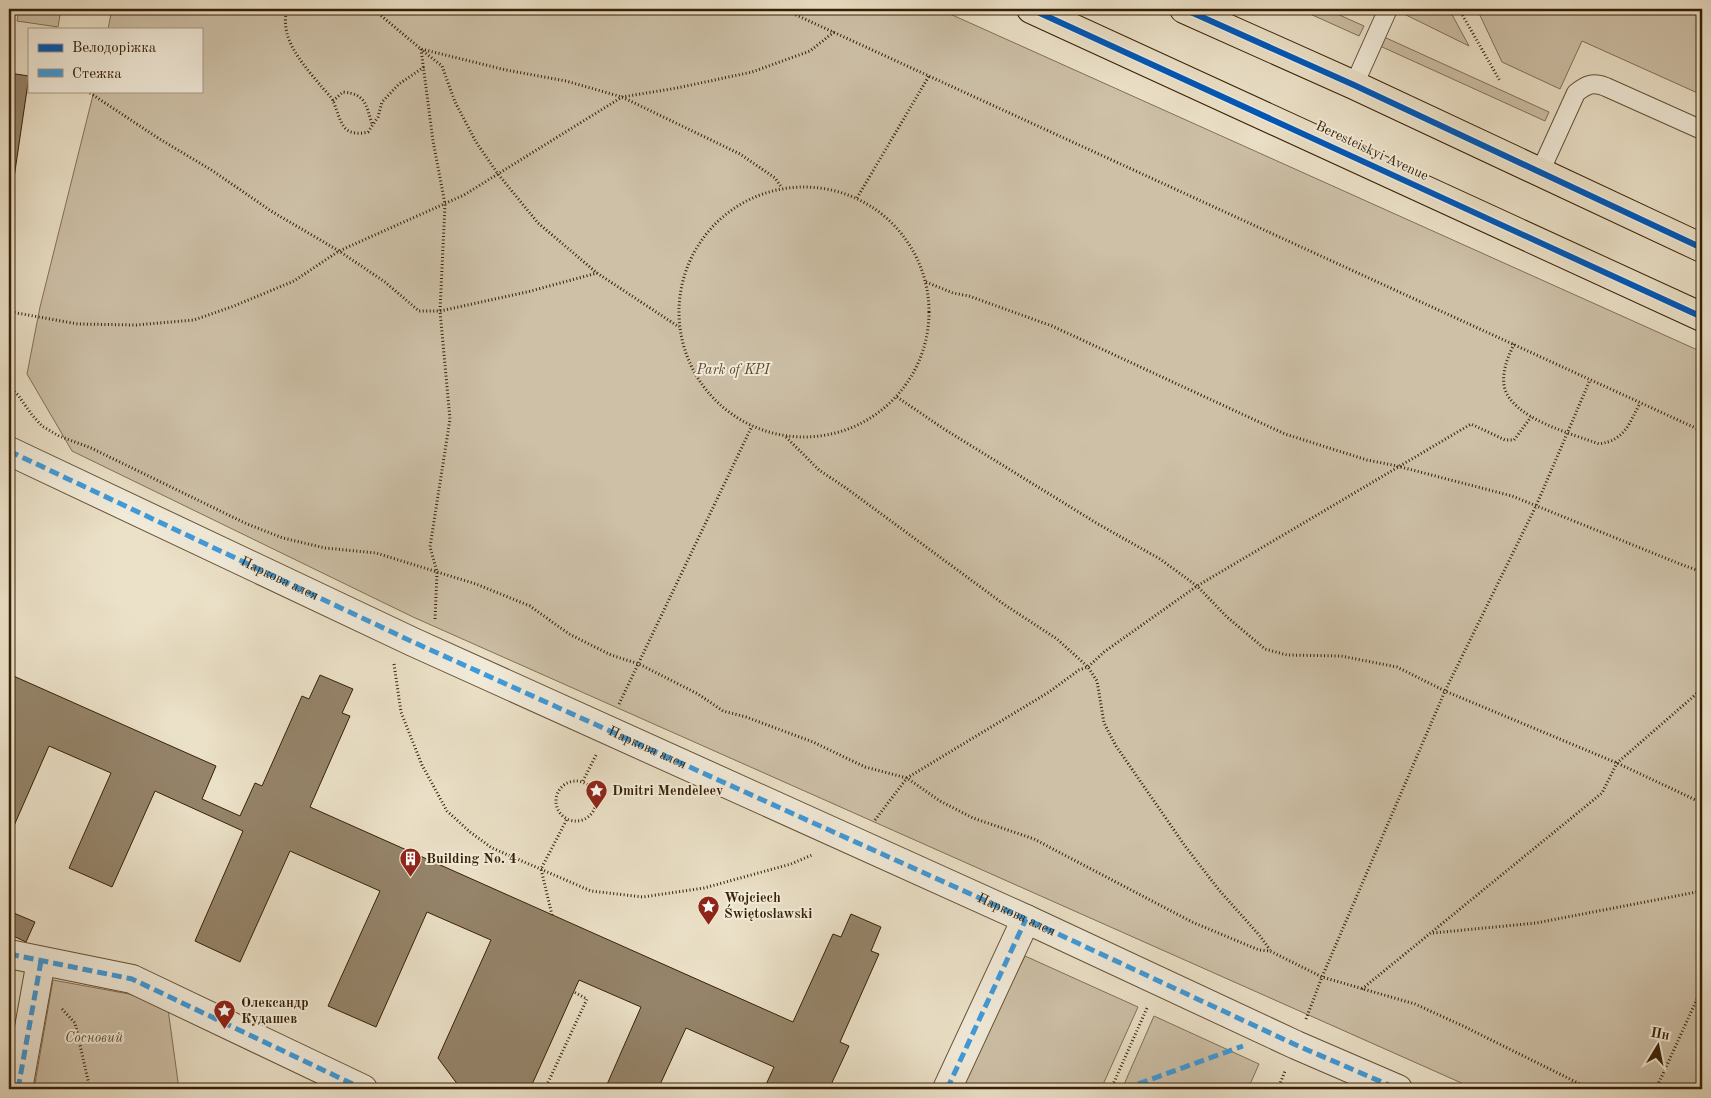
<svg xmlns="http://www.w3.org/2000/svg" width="1711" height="1098" font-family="'Old Standard TT',serif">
  <rect width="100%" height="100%" fill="#ebe1c8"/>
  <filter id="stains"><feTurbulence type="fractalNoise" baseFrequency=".004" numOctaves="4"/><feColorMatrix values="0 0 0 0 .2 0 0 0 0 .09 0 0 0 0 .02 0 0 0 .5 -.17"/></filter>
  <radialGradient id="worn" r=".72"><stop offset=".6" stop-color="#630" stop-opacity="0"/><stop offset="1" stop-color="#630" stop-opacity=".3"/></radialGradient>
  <g fill="#cdc0a7" stroke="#827056">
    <polygon points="19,9 61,9 58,27 17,21"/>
    <polygon points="112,9 939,9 1702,352 1702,1089 1475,1089 413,617 72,451 27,374 40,307 94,91 201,91 201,29 108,29"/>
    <polygon points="1299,9 1326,9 1364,26 1359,36"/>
    <polygon points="1401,9 1449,9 1469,46 1400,12"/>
    <polygon points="1477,9 1702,9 1702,95 1582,41 1560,89 1502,62"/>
    <polygon points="1384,37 1549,112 1545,121 1380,46"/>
    <polygon points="1025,956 1138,1007 1101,1089 960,1089"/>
    <polygon points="53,980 129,994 168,1009 179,1089 34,1089"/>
    <polygon points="1154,1016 1259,1064 1248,1089 1122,1089"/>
  </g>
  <g fill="#95846a" stroke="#382004">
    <polygon points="9,73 29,76 10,205 9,205"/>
    <polygon points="9,674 216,766 202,799 240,816 255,783 262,786 302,696 309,699 320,675 353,689 342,713 350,716 310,807 793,1022 833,934 841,937 851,914 881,927 871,951 879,954 840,1042 849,1046 829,1089 820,1086 819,1089 764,1089 774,1067 686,1028 658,1089 605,1089 641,1007 579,980 530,1089 461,1089 438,1058 491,940 427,912 376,1027 328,1006 380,891 290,851 240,962 195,941 243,831 155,791 112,887 69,868 111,773 49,746 9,837"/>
    <polygon points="9,911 35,922 26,942 9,934"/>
  </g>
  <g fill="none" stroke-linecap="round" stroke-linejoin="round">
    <defs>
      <g id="lane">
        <polyline points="1354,85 1388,9"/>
        <path d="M1540 172 1576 93C1587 84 1593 82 1606 87L1702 130"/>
      </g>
      <g id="street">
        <path id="s1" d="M9 451 413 642 1026 919 1296 1045 1398 1089"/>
        <polyline points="9,954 132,979 363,1089"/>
        <polyline points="18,1089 41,961"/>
        <polyline points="947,1089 1026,919"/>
      </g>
      <g id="primary">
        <polyline points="1031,9 1702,317"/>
        <polyline points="1184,9 1354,85 1702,248"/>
      </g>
    </defs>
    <use href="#lane" stroke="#655035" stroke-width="20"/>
    <use href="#street" stroke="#655035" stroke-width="30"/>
    <use href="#primary" stroke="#382004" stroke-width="30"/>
    <g stroke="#382004" stroke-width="3" stroke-dasharray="1 2.5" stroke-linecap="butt">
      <path d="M287 9C279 39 303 64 321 86 325 91 331 96 333 101 337 109 339 122 346 129 352 134 360 134 368 132L378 117 382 102 399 84 424 67"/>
      <polyline points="373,9 421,49 506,70 566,81 622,97 740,154 775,178 782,188"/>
      <polyline points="783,9 1702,431"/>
      <polyline points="1459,9 1500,81"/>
      <polyline points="421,49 433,141 445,204 440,311 450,419 430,547 437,572 435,620"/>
      <polyline points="423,51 442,66 455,102 476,142 498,174 538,223 597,273 679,327"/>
      <polyline points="87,91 158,138 213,171 271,211 339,251 385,282 419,311 440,311 531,291 597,273"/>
      <path d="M333 101 343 92C366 94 366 105 372 124"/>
      <circle cx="804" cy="312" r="125"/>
      <polyline points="857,198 929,76"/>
      <polyline points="926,282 953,293 969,296 1052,326 1285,434 1367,460 1397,466 1512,496 1680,564 1702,572"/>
      <polyline points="11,312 78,324 136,325 194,320 234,306 294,281 339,251 464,195 622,97 677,88 752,72 810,51 834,32"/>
      <path d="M1514 344C1508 357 1502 371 1504 385 1509 418 1573 434 1599 444 1625 440 1629 424 1640 403"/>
      <polyline points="9,387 18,395 32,415 42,426 59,436 91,448 247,524 283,538 325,548 376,553 476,584 530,606 569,634 611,655 639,664 698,694 723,711 746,717 813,742 865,767 907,778 940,801 973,818 1034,839 1192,922 1259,950 1270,951 1322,977 1415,1004 1463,1026 1590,1089"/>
      <polyline points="897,397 944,429 1098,524 1160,559 1197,586 1227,617 1265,649 1287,655 1341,656 1397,667 1445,691 1617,763 1702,803"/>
      <polyline points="786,437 819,470 846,488 1005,605 1057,639 1088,667 1097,681 1104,723 1116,746 1185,846 1219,890 1260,936 1270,950"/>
      <polyline points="394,664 401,712 422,765 447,811 470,832 492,848 591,891 643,897 704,888 791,864 812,855"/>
      <polyline points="619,704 752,426"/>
      <circle cx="576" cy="801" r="20"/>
      <polyline points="583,781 596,755"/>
      <polyline points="875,820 907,778 1049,692 1079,670 1088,667 1104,652 1197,586 1471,424 1505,440 1514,440 1531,417"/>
      <polyline points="552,915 541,869 567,819"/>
      <polyline points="1433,933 1536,923 1702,891"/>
      <polyline points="1362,989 1602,793 1617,763 1702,689"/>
      <polyline points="62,1009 75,1023 90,1089"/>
      <polyline points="1306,1019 1322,977 1445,691 1536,506 1590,380"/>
      <polyline points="545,1089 587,999 574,992"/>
      <polyline points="1111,1089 1147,1008"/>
      <polyline points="1278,1089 1285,1071"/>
      <polyline points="1656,1089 1702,988"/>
    </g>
    <use href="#lane" stroke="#f2ecdb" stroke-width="18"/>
    <use href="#street" stroke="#f2ecdb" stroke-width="28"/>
    <use href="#primary" stroke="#ebe1c8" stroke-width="28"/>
    <g stroke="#3e9bdd" stroke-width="5" stroke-dasharray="10 5" stroke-linecap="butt">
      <polyline points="9,451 413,642 1026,919 1296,1045 1398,1089"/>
      <polyline points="9,954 132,979 363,1089"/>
      <polyline points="18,1089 41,961"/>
      <polyline points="947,1089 1026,919"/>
      <polyline points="1124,1089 1243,1046"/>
    </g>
    <defs>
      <g id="cycleway">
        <polyline points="1031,9 1702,317"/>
        <polyline points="1184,9 1354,85 1702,248"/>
      </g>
    </defs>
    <use href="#cycleway" stroke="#f2ecdb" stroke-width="9"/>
    <use href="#cycleway" stroke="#0057b8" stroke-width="6"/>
  </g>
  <defs>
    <symbol id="sight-pin" viewBox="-11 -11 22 30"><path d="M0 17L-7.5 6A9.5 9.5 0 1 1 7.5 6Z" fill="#8f2418" stroke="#f2ecdb"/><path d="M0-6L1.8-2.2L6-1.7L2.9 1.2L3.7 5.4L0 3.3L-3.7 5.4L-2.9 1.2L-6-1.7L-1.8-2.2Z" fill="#fff"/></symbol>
    <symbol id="building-pin" viewBox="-11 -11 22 30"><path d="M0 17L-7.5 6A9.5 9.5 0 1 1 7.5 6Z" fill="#8f2418" stroke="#f2ecdb"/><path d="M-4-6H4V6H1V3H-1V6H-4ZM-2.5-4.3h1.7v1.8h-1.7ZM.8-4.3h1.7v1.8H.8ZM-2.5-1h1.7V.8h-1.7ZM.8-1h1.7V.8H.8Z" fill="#fff"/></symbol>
  </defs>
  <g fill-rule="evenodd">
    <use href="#sight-pin" x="584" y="778" width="25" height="34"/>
    <use href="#building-pin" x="398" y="846" width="25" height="34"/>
    <use href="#sight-pin" x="696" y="894" width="25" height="34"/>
    <use href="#sight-pin" x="212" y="998" width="25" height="34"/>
  </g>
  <g text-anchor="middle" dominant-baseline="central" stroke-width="4" stroke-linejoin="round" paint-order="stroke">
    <g font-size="14" fill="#382004" stroke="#f2ecdb">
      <text transform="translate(1372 151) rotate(25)">Beresteiskyi Avenue</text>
      <text stroke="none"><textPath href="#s1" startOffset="299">Паркова алея</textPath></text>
      <text stroke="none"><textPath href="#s1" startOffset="704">Паркова алея</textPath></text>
      <text stroke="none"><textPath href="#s1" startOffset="1109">Паркова алея</textPath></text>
    </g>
    <g font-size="14" font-style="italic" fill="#5d482d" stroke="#f2ecdb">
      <text x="733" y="370">Park of KPI</text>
      <text x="94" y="1038">Сосновий</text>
    </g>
    <g font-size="14" font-weight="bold" fill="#382004" stroke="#f2ecdb" text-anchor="start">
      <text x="612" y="791">Dmitri Mendeleev</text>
      <text x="426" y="859">Building No. 4</text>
      <text x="724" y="898">Wojciech<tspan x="724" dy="16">Świętosławski</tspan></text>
      <text x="241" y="1003">Олександр<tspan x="241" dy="16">Кудашев</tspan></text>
    </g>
  </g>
  <rect width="1711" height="1098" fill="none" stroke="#ebe1c8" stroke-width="30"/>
  <rect x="10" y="10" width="1691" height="1078" fill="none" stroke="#382004" stroke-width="2.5"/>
  <rect x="15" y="15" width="1681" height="1068" fill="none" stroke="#382004"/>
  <rect x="28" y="28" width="175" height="65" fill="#f2ecdb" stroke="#a89a85"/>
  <rect x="38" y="44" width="25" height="8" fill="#0057b8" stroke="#a89a85"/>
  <text x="72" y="52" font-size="15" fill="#382004">Велодоріжка</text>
  <rect x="38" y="69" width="25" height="8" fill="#3e9bdd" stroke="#a89a85"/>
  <text x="72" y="78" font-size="15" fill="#382004">Стежка</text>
  <g transform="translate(1658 1046) rotate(10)" stroke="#f2ecdb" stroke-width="4" paint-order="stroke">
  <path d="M0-4L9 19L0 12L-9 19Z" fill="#382004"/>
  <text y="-8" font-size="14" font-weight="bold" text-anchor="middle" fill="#382004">Пн</text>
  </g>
  <rect width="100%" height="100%" filter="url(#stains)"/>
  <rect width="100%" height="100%" fill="url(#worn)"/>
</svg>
